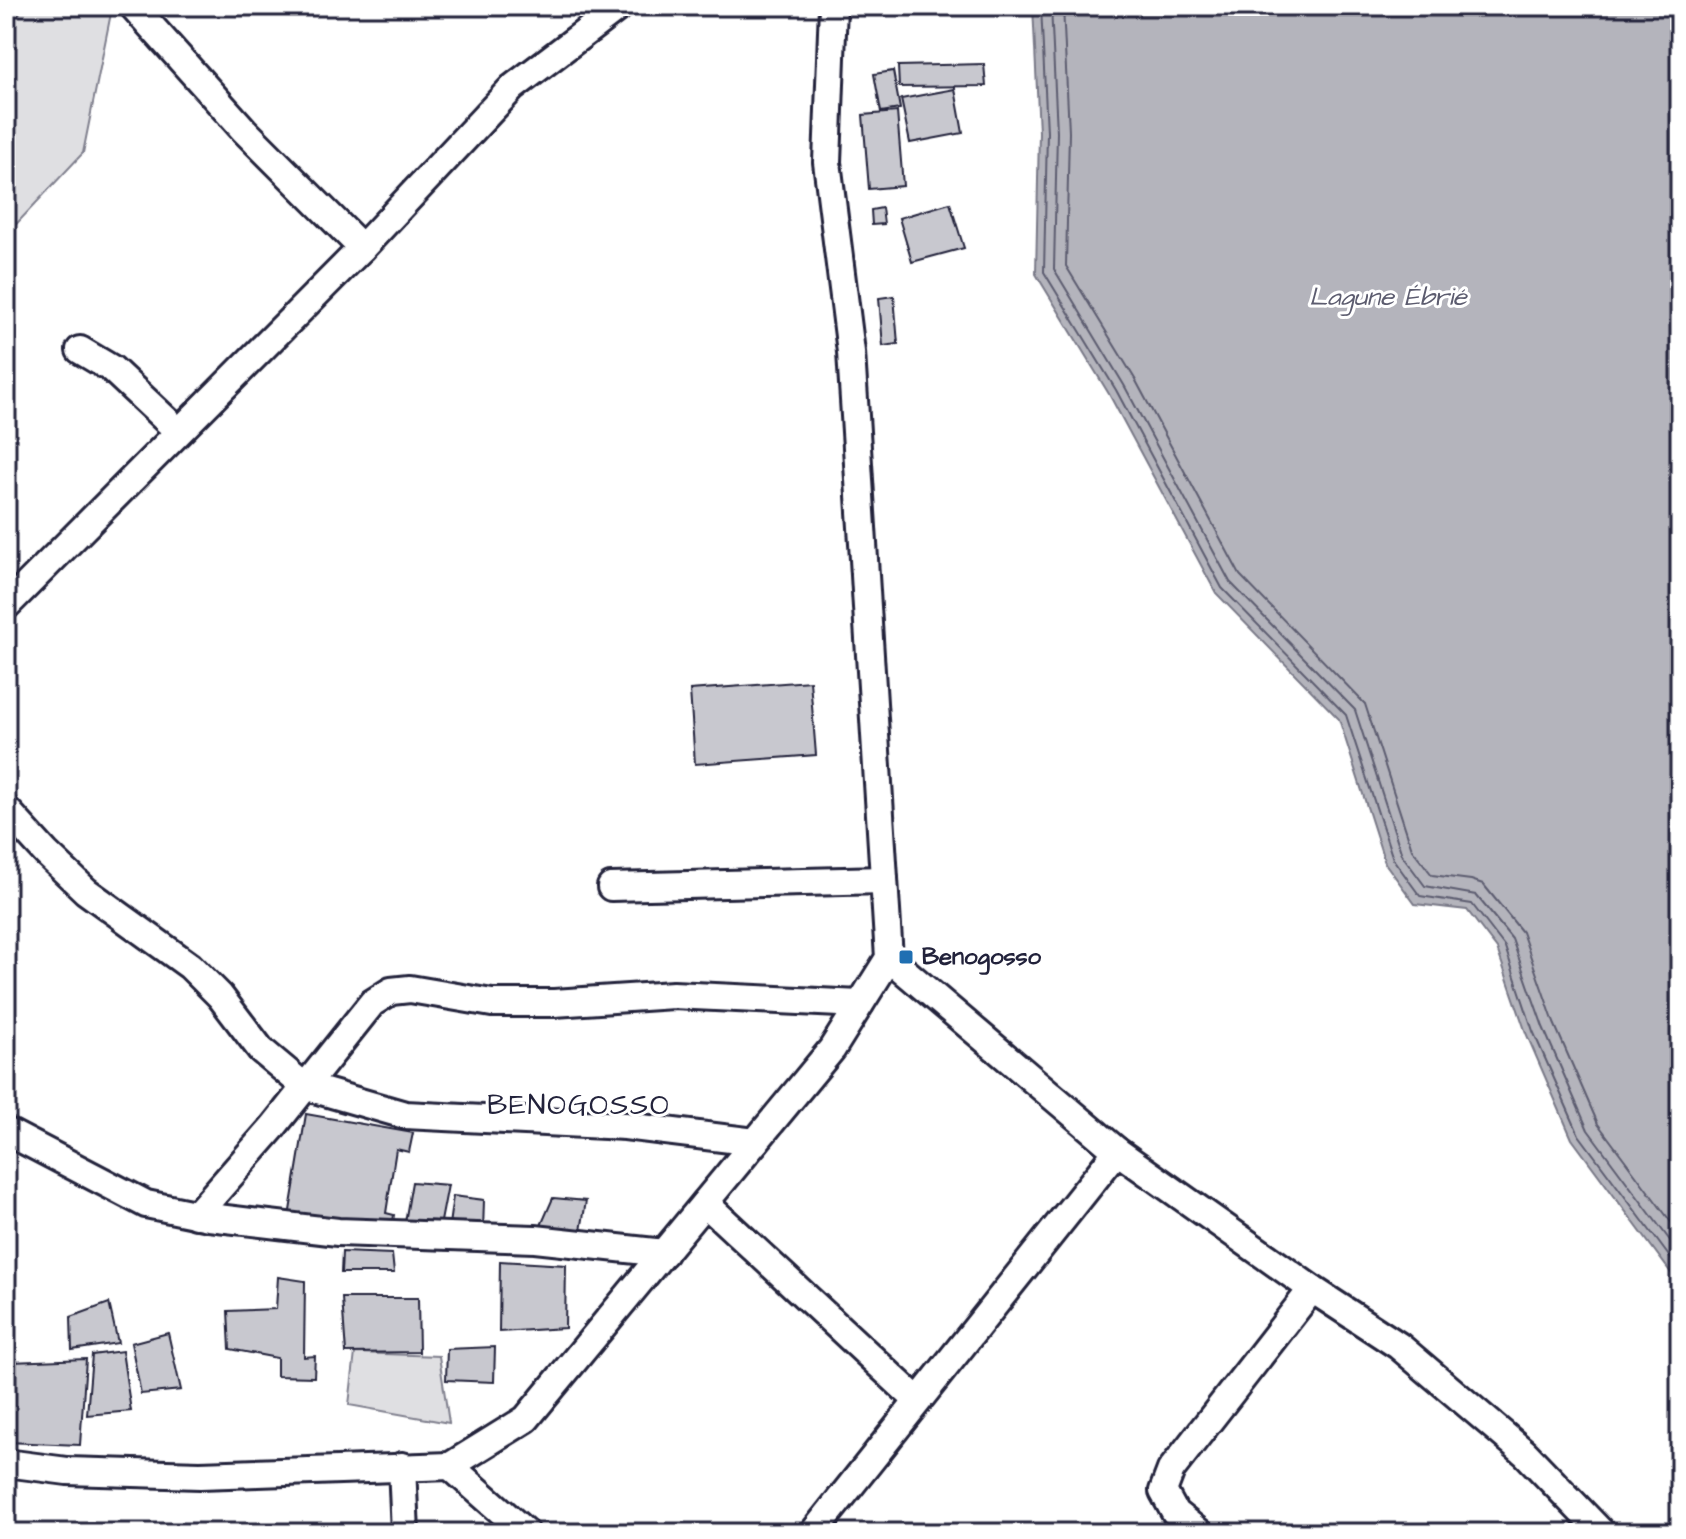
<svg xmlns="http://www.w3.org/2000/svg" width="1686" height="1539" font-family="'Architects Daughter',sans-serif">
  <rect width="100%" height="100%" fill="#fff"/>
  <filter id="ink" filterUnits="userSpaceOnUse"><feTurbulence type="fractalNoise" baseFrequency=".0125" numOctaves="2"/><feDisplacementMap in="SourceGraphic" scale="16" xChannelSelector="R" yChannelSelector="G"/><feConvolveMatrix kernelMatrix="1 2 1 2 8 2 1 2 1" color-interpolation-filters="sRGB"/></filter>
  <g filter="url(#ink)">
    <g fill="#dfdfe2" stroke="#80808e" stroke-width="2">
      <polygon points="24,6 106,6 111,13 83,153 6,235 6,35"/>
      <polygon points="355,1353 439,1356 449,1423 349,1405"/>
    </g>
    <polygon fill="#b4b4bc" stroke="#7a7a88" stroke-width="2" points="1033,6 1680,6 1680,1285 1572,1139 1526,1033 1497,949 1467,910 1415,904 1385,863 1339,719 1216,593 1109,394 1036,274 1039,132"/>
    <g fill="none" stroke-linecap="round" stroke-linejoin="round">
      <g stroke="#5c5c6f" stroke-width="2">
        <polyline points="1041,6 1047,132 1044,272 1116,390 1222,588 1346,715 1393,859 1420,896 1472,904 1505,947 1533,1031 1579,1135 1680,1271"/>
        <polyline points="1051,6 1057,132 1054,269 1124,385 1230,582 1355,710 1402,855 1425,886 1476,895 1512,939 1543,1027 1588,1130 1680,1254"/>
        <polyline points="1063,6 1069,132 1066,266 1135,379 1240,575 1365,704 1412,849 1432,875 1471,880 1483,884 1522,932 1554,1023 1598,1124 1680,1234"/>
      </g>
    </g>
    <g fill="#c8c8cf" stroke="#22223b" stroke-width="2">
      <polygon points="984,64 986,86 899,87 898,66"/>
      <polygon points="893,71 900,109 881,112 874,74"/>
      <polygon points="955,89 963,133 910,143 901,99"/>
      <polygon points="897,112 903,186 869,189 863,115"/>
      <polygon points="950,203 964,248 912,262 899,218"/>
      <polygon points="882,208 884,224 872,225 871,210"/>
      <polygon points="894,296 898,344 883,346 879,298"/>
      <polygon points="810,681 816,755 695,764 690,690"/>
      <polygon points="306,1114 413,1133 409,1152 396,1149 386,1213 394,1215 391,1234 289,1217"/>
      <polygon points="412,1182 448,1185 439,1232 404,1228"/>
      <polygon points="453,1196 484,1200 483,1231 448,1232"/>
      <polygon points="553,1198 586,1201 580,1237 535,1239"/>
      <polygon points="342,1252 392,1254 394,1273 341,1273"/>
      <polygon points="500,1261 566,1265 565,1328 499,1332"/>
      <polygon points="278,1277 305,1281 304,1357 315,1356 314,1377 277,1376 277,1358 230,1349 228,1311 276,1309"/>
      <polygon points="342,1298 418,1298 419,1352 346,1353"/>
      <polygon points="109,1303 118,1343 72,1350 71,1317"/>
      <polygon points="168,1333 181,1390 141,1394 131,1343"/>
      <polygon points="495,1347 494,1382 446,1380 447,1349"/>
      <polygon points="122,1351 131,1411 87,1415 92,1355"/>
      <polygon points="86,1359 80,1445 6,1442 6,1403 11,1362"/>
    </g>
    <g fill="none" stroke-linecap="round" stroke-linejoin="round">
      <defs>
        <g id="minor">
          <polyline points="133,6 244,130 362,248"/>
          <polyline points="80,350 112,369 178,431"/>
          <polyline points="6,606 362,248 512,88 620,6"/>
          <polyline points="6,809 46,853 86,891 190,966 220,996 261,1050 304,1086 405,1115 625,1126 755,1142"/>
          <polyline points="611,887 884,880"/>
          <polyline points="889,958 1117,1151 1312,1289 1399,1346 1525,1453 1602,1533"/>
          <polyline points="6,1131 146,1204 209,1217 338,1232 535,1239 664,1253"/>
          <polyline points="705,1203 917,1400"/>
          <polyline points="196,1215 273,1127 372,1003 391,991 410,989 492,1003 554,1003 673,995 860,1004"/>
          <polyline points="6,1463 67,1471 200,1475 450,1466 526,1419 832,1049 889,958 851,352 827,162 833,6"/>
          <polyline points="402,1466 405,1533"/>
          <polyline points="450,1466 526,1533"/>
          <polyline points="813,1533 1117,1151"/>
          <polyline points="1200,1533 1175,1513 1163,1491 1171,1470 1312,1289"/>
        </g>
      </defs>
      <use href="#minor" stroke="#22223b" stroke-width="32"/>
      <use href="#minor" stroke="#fff" stroke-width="26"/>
    </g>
  </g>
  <rect fill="#1f6fb2" stroke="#fff" stroke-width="3" x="898" y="949" width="16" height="16" rx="4"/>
  <g text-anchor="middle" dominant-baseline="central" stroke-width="6" stroke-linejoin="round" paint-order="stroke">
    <g font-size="24" font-weight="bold" fill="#22223b" stroke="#fff" text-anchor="start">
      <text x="922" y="957">Benogosso</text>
    </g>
    <g font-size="26" font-style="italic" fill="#5c5c6f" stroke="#fff">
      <text x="1388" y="297">Lagune Ébrié</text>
    </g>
    <g font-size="28" letter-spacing="2" fill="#22223b" stroke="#fff">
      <text x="579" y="1105">BENOGOSSO</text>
    </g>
  </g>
  <rect width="1686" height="1539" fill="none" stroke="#fff" stroke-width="32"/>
  <rect x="16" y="16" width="1654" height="1507" fill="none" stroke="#22223b" stroke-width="3" filter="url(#ink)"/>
</svg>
